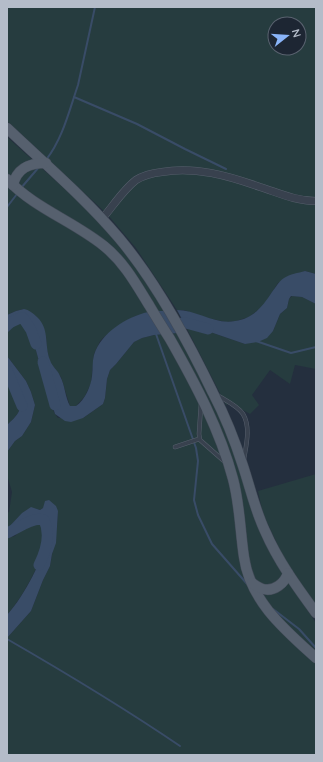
<svg xmlns="http://www.w3.org/2000/svg" width="323" height="762" font-family="Quicksand,sans-serif">
  <rect width="100%" height="100%" fill="#242f3e"/>
  <g fill="#263c3f" fill-rule="evenodd">
    <path d="M7 7H316V274L305 271 278 283 263 306 249 317 236 321 226 322 203 317 184 310H177L136 248 107 214 7 121ZM275 24H299V48H275Z"/>
    <polygon points="7,137 86,208 122,247 166,311 135,316 118,326 104,337 100,341 94,354 91,383 85,396 76,406 70,406 69,403 61,377 50,362 47,350 46,337 24,309 16,311 7,315"/>
    <polygon points="292,296 302,297 316,304 316,369 295,365 290,384 270,370 252,395 259,405 250,414 230,403 226,405 184,323 245,344 273,331 280,314 287,308 289,299"/>
    <path d="M19 321 25 322 30 328 40 365 51 383 52 408 55 414 58 418H83L103 404 105 398 107 379 110 370 116 364 134 342 142 338 154 335 178 333 221 417 276 563 316 623V755H7V638L31 611 43 580 50 566 57 527 58 511 43 508 40 510C25 503 17 521 7 529V513L9 512 12 492 7 475V452L15 441 22 436 31 422 35 405 31 392 26 381 7 356V333Z"/>
    <path d="M7 376C14 384 24 400 19 411 17 416 11 421 7 425Z"/>
    <polygon points="316,474 316,606 284,558 263,514 258,491"/>
    <path d="M32 517H34L44 524 49 531C46 555 23 597 7 615V538L15 536Z"/>
  </g>
  <g fill="#394c67">
    <path d="M305 271 316 274V304L302 297 291 296 289 299 287 308 280 314 273 331 267 338 258 342 245 344 184 323 177 310C197 310 215 325 235 321 253 319 263 306 272 292 276 287 279 281 284 278 290 274 298 273 305 271Z"/>
    <path d="M24 309C29 310 33 313 37 317 50 329 44 345 50 360 52 367 58 370 60 376 65 385 65 397 70 406H76C85 400 91 386 92 376 93 369 92 362 94 355 101 333 126 317 148 312 154 310 160 311 166 311L178 333 154 335 142 338 134 342 116 364 110 370 107 379 105 398 103 404 83 418 71 422 65 421 55 414 51 401 52 387 51 383 40 365 29 325 25 322H19L7 333V315L16 311Z"/>
    <path d="M7 356 26 381 31 392 35 405 31 422 22 436 15 441 7 452V425C11 421 17 416 19 411 24 400 14 384 7 376Z"/>
    <path d="M49 500 56 506 58 511 56 543 52 554 50 566 43 580 31 611 7 638V615C25 595 44 558 49 532L44 524 34 517C23 521 23 533 7 538V529L22 513 31 507 40 510 43 508 45 501Z"/>
  </g>
  <g fill="none" stroke-linecap="round" stroke-linejoin="round">
    <g stroke="#394c67" stroke-width="2">
      <polyline points="74,97 137,124 185,149 226,169"/>
      <path d="M46 160C63 138 69 111 78 85L95 7"/>
      <polyline points="21,188 39,167"/>
      <polyline points="7,207 17,194"/>
      <polyline points="156,334 196,448 198,461 194,500 198,515 212,544 248,585"/>
      <polyline points="256,341 291,353 316,347"/>
      <polyline points="273,609 299,629 316,648"/>
      <path d="M7 639C66 673 124 708 180 746"/>
    </g>
    <g stroke="#394c67" stroke-width="11">
      <polyline points="7,324 20,318 23,318 31,330 36,344"/>
      <polyline points="168,324 186,323 208,329"/>
      <polyline points="43,362 55,405"/>
      <polyline points="7,370 22,406"/>
      <path d="M7 533C17 529 33 516 44 520 51 535 46 551 39 565"/>
    </g>
    <defs>
      <g id="lane">
        <path d="M217 395C225 400 238 406 243 414 251 427 246 446 244 459"/>
        <polyline points="201,404 199,434 200,440 225,462"/>
        <polyline points="175,447 199,439"/>
      </g>
      <path id="street" d="M102 219C113 206 123 190 136 180 144 175 153 173 162 172 195 166 229 176 260 187 279 193 296 201 316 201"/>
      <g id="primary">
        <path d="M7 128C45 164 85 198 119 238 156 282 188 341 213 393 225 416 235 441 243 466 250 487 255 510 265 531 278 561 297 587 316 613"/>
        <path d="M7 179C34 208 73 221 104 246 124 262 136 284 149 305 156 317 163 328 170 339 195 383 220 430 233 479 240 505 240 531 244 557 250 601 285 630 316 658"/>
        <path d="M13 185C17 168 29 163 46 163"/>
        <path d="M252 583C255 585 259 588 263 589 274 592 285 583 288 573"/>
      </g>
    </defs>
    <use href="#lane" stroke="#565f6c" stroke-width="4.5"/>
    <use href="#street" stroke="#565f6c" stroke-width="8"/>
    <use href="#primary" stroke="#414a57" stroke-width="11"/>
    <use href="#lane" stroke="#38414e" stroke-width="3.5"/>
    <use href="#street" stroke="#38414e" stroke-width="7"/>
    <use href="#primary" stroke="#56606e" stroke-width="10"/>
  </g>
  <rect width="323" height="762" fill="none" stroke="#b4bcc9" stroke-width="16"/>
  <g transform="translate(287 36) rotate(73)"><circle r="19" fill="#1d2633" stroke="#59626f"/>
  <path d="M0-3L7 15L0 10L-7 15Z" fill="#8ab4f8"/>
  <text y="-6" font-size="11" font-weight="bold" text-anchor="middle" fill="#b4bcc9">N</text>
  </g>
</svg>
